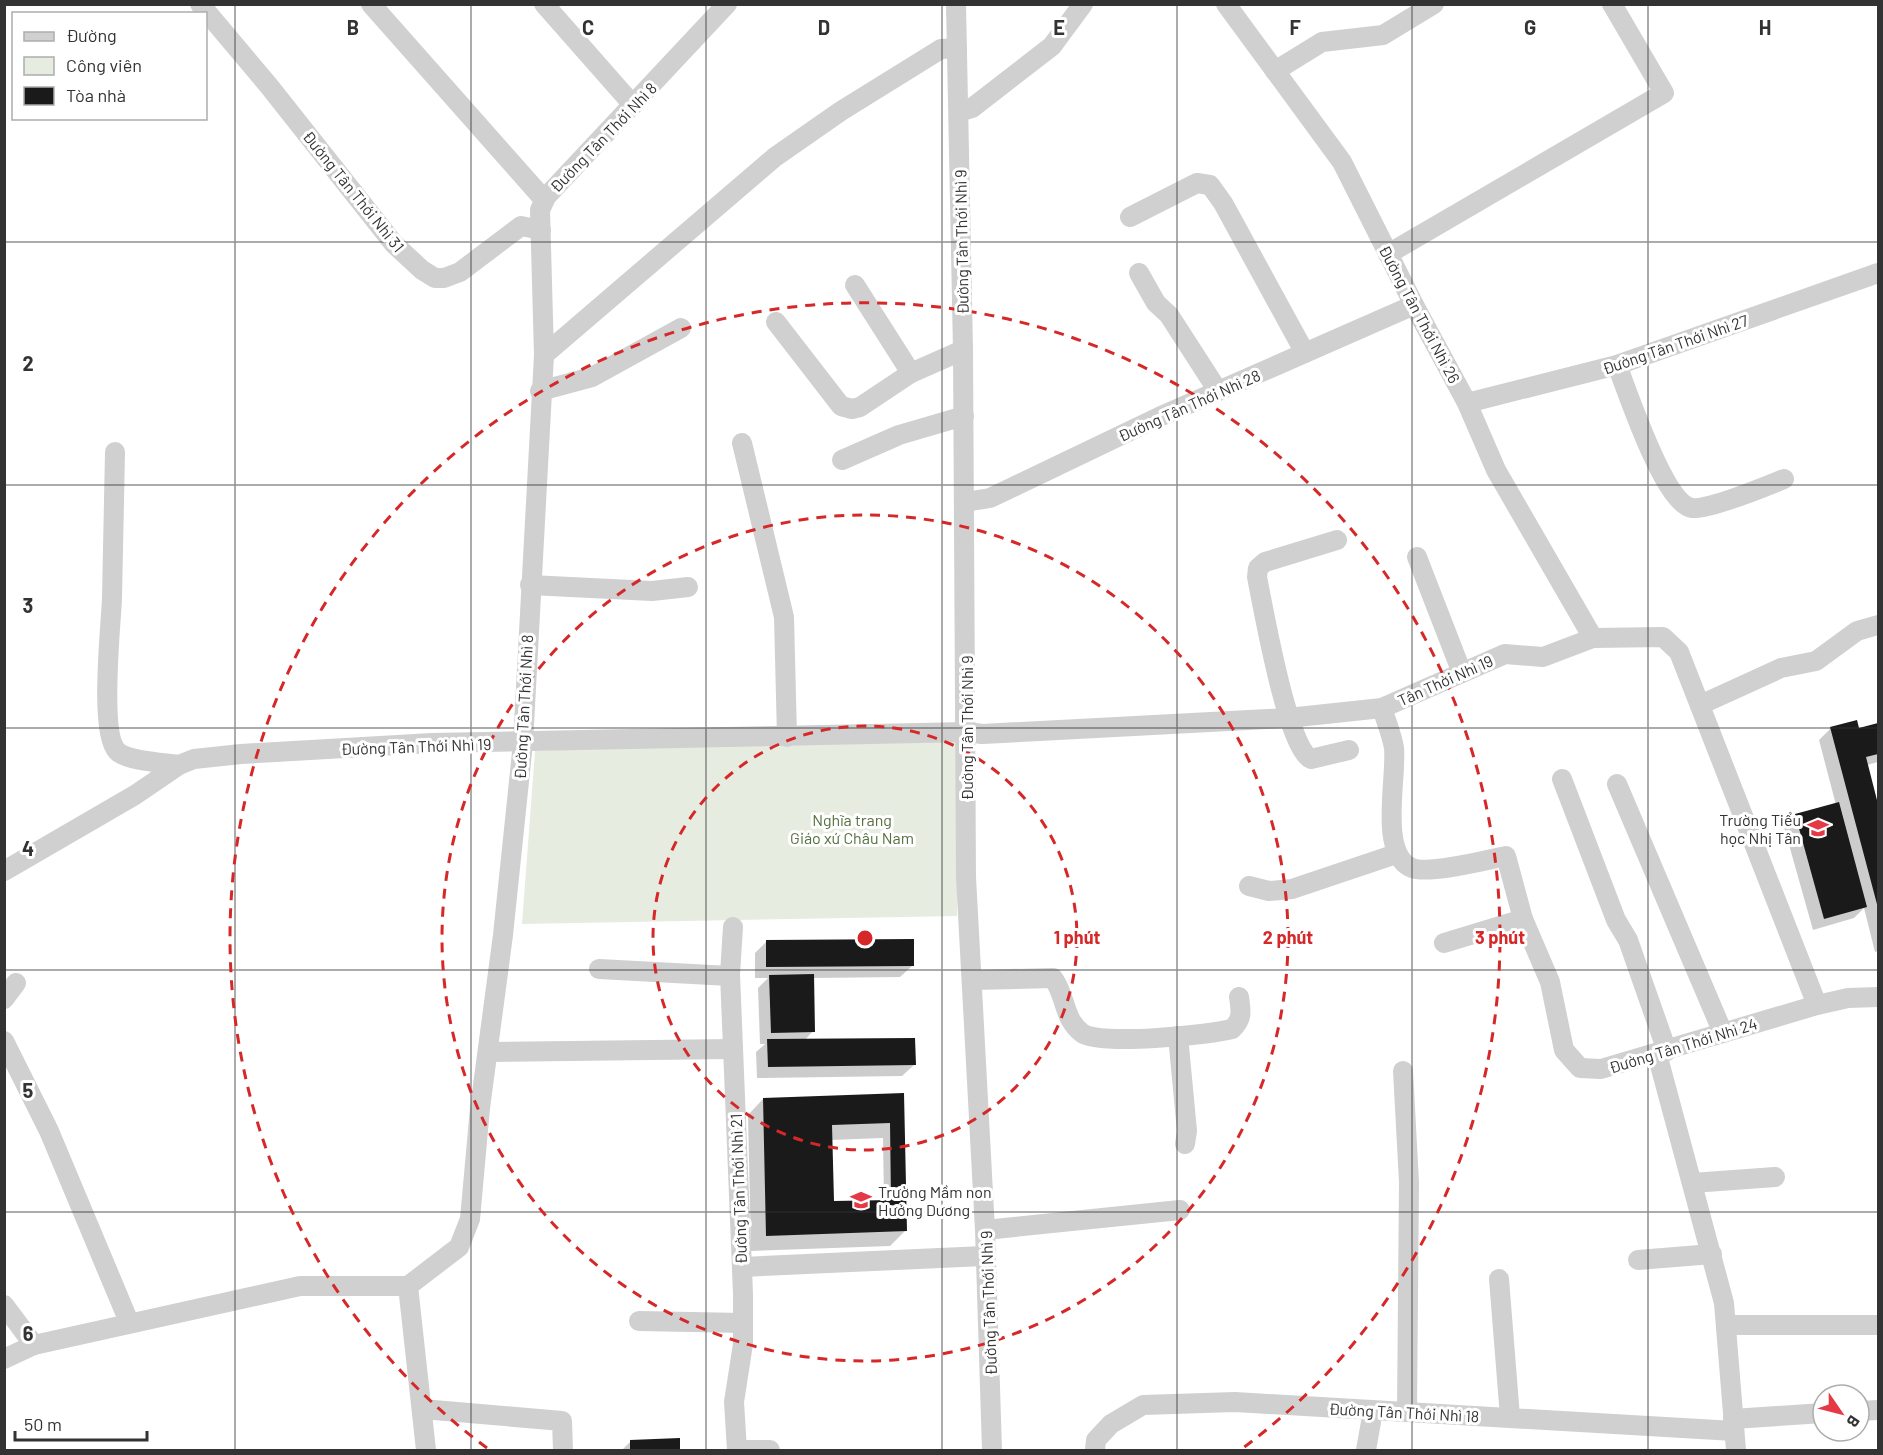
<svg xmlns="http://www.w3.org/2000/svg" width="1883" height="1455" font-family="Barlow,sans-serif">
  <rect width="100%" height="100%" fill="#fff"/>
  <polygon fill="#e6ecdf" points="958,734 957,916 522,924 535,751"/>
  <g fill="#0003" fill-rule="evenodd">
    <polygon points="1878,725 1878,762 1867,765 1878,810 1878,951 1875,952 1864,908 1854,918 1813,930 1784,827 1796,816 1836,805 1819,740 1831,728 1858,730"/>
    <polygon points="766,942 912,966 900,977 813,978 813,1031 804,1041 914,1065 902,1076 757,1078 756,1052 765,1044 760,1044 758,988 768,978 755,978 755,953"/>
    <path d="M902 1095 905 1231 890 1246 751 1251 748 1115 763 1099ZM883 1138 884 1201 832 1203 831 1140Z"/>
    <polygon points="679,1440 679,1450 622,1450 631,1441"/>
  </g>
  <g fill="#1a1a1a" fill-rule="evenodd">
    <polygon points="1857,720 1859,728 1878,723 1878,754 1866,757 1878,804 1878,908 1830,727"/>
    <polygon points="1839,802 1867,907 1824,919 1795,814"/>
    <polygon points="914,939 914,966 766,967 766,940"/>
    <polygon points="814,974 815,1032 771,1033 769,975"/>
    <polygon points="915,1038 916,1065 768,1067 767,1039"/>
    <path d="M904 1093 907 1231 766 1236 763 1098ZM890 1123 891 1200 834 1201 832 1125Z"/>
    <polygon points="680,1438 680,1450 630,1450 630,1440"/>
  </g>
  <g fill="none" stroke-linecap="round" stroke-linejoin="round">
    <g stroke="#d0d0d0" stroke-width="20">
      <polyline points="200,4 269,86 394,244 422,270 435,278 444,278 460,272 521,226 541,230"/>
      <polyline points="371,4 540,195 546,197"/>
      <polyline points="544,4 633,105"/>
      <polyline points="956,4 963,350 966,877 985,1230 992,1450"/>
      <polyline points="1226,4 1342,162 1414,305 1467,403 1496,470 1593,638"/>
      <polyline points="1275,71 1322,42 1383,35 1434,4"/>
      <polyline points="959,112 972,108 1052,46 1083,4"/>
      <polyline points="1130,217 1197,183 1210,185 1223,203 1305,353"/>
      <polyline points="1388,254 1664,93 1612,4"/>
      <polyline points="1139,273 1156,303 1169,315 1218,391"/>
      <polyline points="855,285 911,373"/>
      <polyline points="776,322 841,406 852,409 860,407 911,373 963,350"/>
      <polyline points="544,355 775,157 841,111 941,49 957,48"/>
      <path d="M1617 365C1628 393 1664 503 1692 508 1708 510 1767 486 1784 479"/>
      <polyline points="540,391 592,377 681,328"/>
      <polyline points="1467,403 1617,365 1878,273"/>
      <polyline points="742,443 784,617 787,737"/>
      <path d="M115 452C114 500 113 549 112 598 111 625 99 733 117 751 126 761 165 763 179 765"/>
      <polyline points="842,460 899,435 964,416"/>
      <polyline points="965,502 990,498 1159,417 1414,305"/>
      <path d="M1337 540 1265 562 1258 568 1257 577C1263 607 1288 750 1311 759L1349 750"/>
      <polyline points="1417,557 1462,673"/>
      <polyline points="530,585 652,591 688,587"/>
      <polyline points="1700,705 1781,668 1816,661 1857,631 1878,625"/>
      <path d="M1382 708C1386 721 1392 735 1394 748 1397 778 1379 851 1410 867 1426 876 1486 860 1506 856L1523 919 1550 982 1564 1050 1580 1068 1601 1069 1817 1005 1848 998 1878 997"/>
      <polyline points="1562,779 1616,920 1628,940 1667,1051"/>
      <polyline points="1617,784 1723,1033"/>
      <polyline points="4,871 135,795 179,765 194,759 241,754 432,743 967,732 982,734 1288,718 1382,708 1505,654 1543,657 1593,638 1663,637 1679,652 1817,1005"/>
      <polyline points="1249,886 1269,891 1292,889 1396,854"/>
      <polyline points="733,927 730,974 743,1294 743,1344 734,1402 737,1450"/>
      <polyline points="1444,943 1523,919"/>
      <polyline points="599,969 730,976"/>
      <path d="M973 980 1053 978C1066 995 1063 1019 1082 1033 1099 1046 1209 1035 1232 1029 1243 1019 1241 1011 1239 997"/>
      <polyline points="4,999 16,983"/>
      <polyline points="1178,1036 1187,1131 1185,1144"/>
      <polyline points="4,1041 49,1131 129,1322"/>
      <polyline points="488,1052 733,1049"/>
      <polyline points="1657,1054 1724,1303 1736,1450"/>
      <polyline points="1403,1071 1409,1182 1407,1412"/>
      <polyline points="1692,1183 1775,1177"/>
      <polyline points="985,1230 1180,1210"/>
      <polyline points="1638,1260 1712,1254"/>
      <polyline points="742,1267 984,1256"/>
      <polyline points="1499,1279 1510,1417"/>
      <polyline points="4,1305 34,1345"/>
      <polyline points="639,1321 743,1323"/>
      <polyline points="1726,1325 1878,1325"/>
      <polyline points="4,1359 34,1345 300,1286 408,1286"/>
      <polyline points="422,1409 562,1421 563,1450"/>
      <polyline points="1859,1411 1878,1410"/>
      <polyline points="1733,1419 1823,1413"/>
      <polyline points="426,1450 408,1286 459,1247 470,1219 480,1108 503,935 523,743 544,355 540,210 546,197 727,4"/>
      <polyline points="737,1450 770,1450"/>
      <polyline points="1095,1450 1096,1440 1111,1424 1143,1405 1235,1402 1734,1431"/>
      <polyline points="1366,1450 1373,1411"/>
    </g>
  </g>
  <path fill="none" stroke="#333" stroke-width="1.5" stroke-opacity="0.55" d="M235 4V1450M471 4V1450M706 4V1450M942 4V1450M1177 4V1450M1412 4V1450M1648 4V1450M4 242H1878M4 485H1878M4 728H1878M4 970H1878M4 1212H1878"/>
  <g fill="none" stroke="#d62828" stroke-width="3" stroke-dasharray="10 8">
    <circle cx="865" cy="938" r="212"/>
    <circle cx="865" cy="938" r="423"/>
    <path d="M487 1448A635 635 0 1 1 1243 1448"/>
  </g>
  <defs>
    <symbol id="school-bare" viewBox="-9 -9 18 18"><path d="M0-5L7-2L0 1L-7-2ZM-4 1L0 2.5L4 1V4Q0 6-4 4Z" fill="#e63946" stroke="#fff" stroke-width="2.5" paint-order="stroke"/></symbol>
  </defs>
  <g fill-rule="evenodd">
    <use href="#school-bare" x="1803" y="813" width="30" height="30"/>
    <use href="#school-bare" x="846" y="1185" width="30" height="30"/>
  </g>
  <g text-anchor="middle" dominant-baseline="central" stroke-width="6" stroke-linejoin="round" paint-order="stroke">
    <g font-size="16" fill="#333" stroke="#fff">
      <text transform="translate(603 137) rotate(-46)">Đường Tân Thới Nhì 8</text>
      <text transform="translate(354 191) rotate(51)">Đường Tân Thới Nhì 31</text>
      <text transform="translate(961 242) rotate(-91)">Đường Tân Thới Nhì 9</text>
      <text transform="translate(1420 314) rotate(62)">Đường Tân Thới Nhì 26</text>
      <text transform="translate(1675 344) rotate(-19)">Đường Tân Thới Nhì 27</text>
      <text transform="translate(1189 405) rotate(-24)">Đường Tân Thới Nhì 28</text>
      <text transform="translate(1445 680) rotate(-24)">Tân Thời Nhì 19</text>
      <text transform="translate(523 707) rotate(-87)">Đường Tân Thới Nhì 8</text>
      <text transform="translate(966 728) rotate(-90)">Đường Tân Thới Nhì 9</text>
      <text transform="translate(416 746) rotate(-2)">Đường Tân Thới Nhì 19</text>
      <text transform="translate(1683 1045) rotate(-17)">Đường Tân Thới Nhì 24</text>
      <text transform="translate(738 1189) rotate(-92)">Đường Tân Thới Nhì 21</text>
      <text transform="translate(988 1303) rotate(-92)">Đường Tân Thới Nhì 9</text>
      <text transform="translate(1404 1412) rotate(3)">Đường Tân Thới Nhì 18</text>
    </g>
    <g font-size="16" fill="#56703f" stroke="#fff">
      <text x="852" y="819">Nghĩa trang<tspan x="852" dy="18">Giáo xứ Châu Nam</tspan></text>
    </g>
    <g font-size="16" fill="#333" stroke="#fff" text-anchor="end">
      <text x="1801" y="819">Trường Tiểu<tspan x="1801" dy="18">học Nhị Tân</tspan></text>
      <text x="878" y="1191" text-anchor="start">Trường Mầm non<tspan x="878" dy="18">Hướng Dương</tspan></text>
    </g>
  </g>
  <g font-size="20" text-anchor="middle" font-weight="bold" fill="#333" stroke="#fff" stroke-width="6" stroke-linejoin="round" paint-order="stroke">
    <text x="353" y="35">B</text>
    <text x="588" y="35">C</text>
    <text x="824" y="35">D</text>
    <text x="1059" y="35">E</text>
    <text x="1295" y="35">F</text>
    <text x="1530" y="35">G</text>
    <text x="1765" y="35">H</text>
    <text x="28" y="371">2</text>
    <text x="28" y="613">3</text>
    <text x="28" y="856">4</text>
    <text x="28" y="1098">5</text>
    <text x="28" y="1341">6</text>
  </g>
  <circle cx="865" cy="938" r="9" fill="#d62828" stroke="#fff" stroke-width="3"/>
  <g font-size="18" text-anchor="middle" font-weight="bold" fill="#d62828" stroke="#fff" stroke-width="6" stroke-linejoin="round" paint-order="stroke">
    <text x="1077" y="944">1 phút</text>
    <text x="1288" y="944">2 phút</text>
    <text x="1500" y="944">3 phút</text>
  </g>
  <rect width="1883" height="1455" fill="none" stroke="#333333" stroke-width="12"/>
  <rect x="12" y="12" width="195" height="108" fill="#ffffff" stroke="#adadad" stroke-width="1.5"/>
  <rect x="24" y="32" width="30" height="9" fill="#d0d0d0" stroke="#adadad" stroke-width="1.5"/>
  <text x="66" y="42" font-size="18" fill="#333333">Đường</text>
  <rect x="24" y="57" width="30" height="18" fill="#e6ecdf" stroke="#adadad" stroke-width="1.5"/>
  <text x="66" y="72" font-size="18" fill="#333333">Công viên</text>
  <rect x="24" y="87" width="30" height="18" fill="#1a1a1a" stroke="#adadad" stroke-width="1.5"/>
  <text x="66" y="102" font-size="18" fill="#333333">Tòa nhà</text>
  <g transform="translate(1841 1413) rotate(125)"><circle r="28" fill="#ffffff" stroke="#adadad" stroke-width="1.5"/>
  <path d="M0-4.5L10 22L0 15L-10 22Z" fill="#e63946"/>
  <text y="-9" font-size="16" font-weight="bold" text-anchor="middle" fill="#333333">B</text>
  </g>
  <path d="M15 1431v9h132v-9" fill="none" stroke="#333333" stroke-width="3"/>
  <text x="24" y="1431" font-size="18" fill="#333333" stroke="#ffffff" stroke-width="4.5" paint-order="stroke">50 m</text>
</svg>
